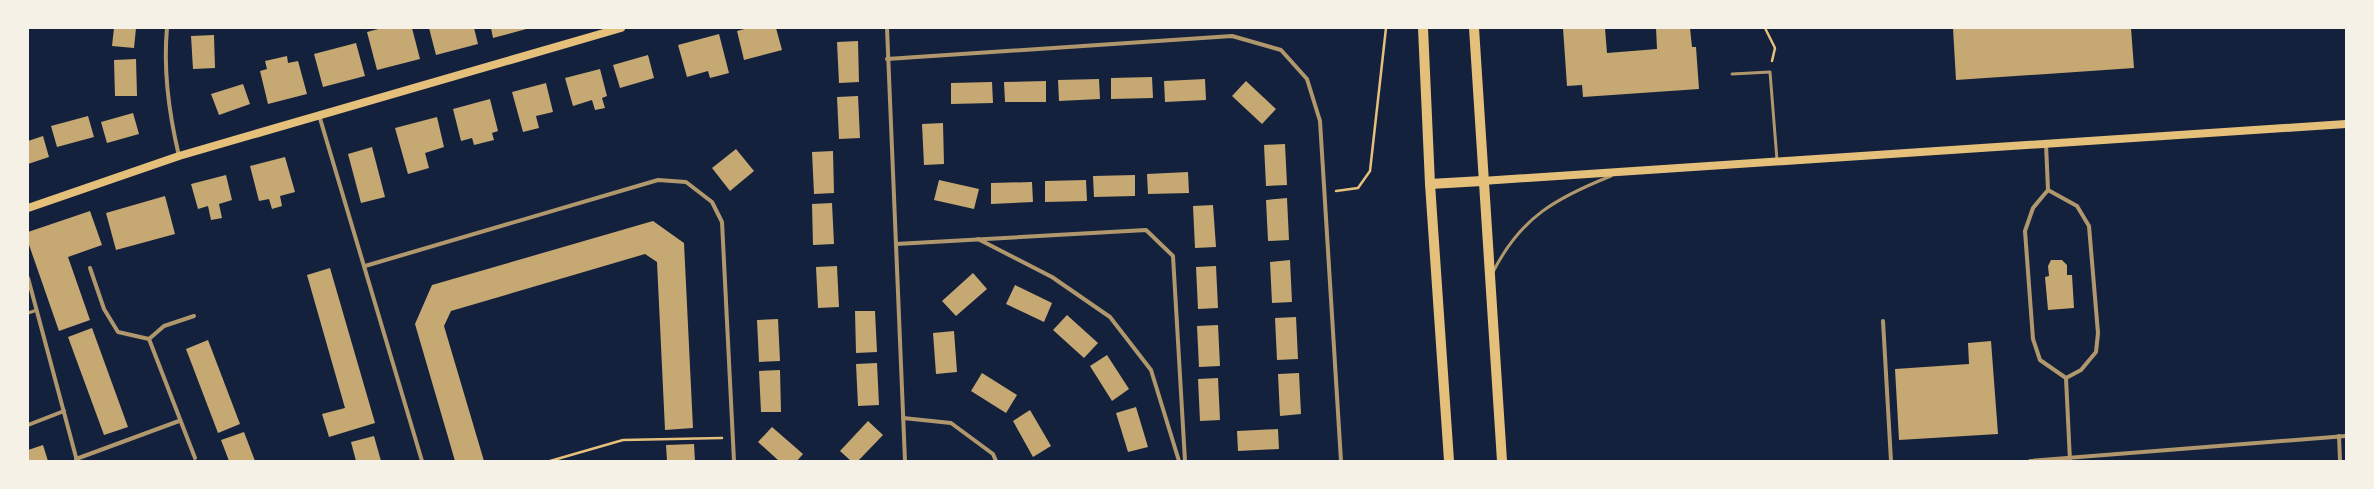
<svg xmlns="http://www.w3.org/2000/svg" width="2374" height="489" font-family="'IBM Plex Sans',sans-serif">
  <rect width="100%" height="100%" fill="#14213d"/>
  <g fill="#c6a872">
    <polygon points="114,28 136,28 134,48 112,46"/>
    <polygon points="382,28 412,28 420,59 377,70 367,32"/>
    <polygon points="429,28 474,28 478,44 436,55"/>
    <polygon points="491,28 530,28 493,38"/>
    <polygon points="748,28 776,28 782,50 744,60 737,31"/>
    <polygon points="1563,28 1605,28 1607,53 1657,49 1656,28 1690,28 1692,47 1696,47 1699,89 1583,97 1582,85 1567,86"/>
    <polygon points="1953,28 2131,28 2134,68 1956,80"/>
    <polygon points="719,34 729,73 710,78 708,71 687,77 678,45"/>
    <polygon points="214,35 215,68 193,69 191,36"/>
    <polygon points="858,41 859,82 839,83 837,42"/>
    <polygon points="356,43 365,76 323,87 314,54"/>
    <polygon points="648,55 654,78 620,88 613,65"/>
    <polygon points="287,56 288,63 298,61 307,94 268,104 260,71 267,69 265,61"/>
    <polygon points="136,59 137,96 115,96 114,60"/>
    <polygon points="600,69 607,96 602,98 605,108 595,110 592,100 573,106 565,78"/>
    <polygon points="1152,77 1153,98 1111,99 1111,78"/>
    <polygon points="1099,79 1100,99 1059,101 1058,80"/>
    <polygon points="1205,79 1206,100 1165,102 1164,81"/>
    <polygon points="1046,81 1046,102 1005,102 1004,82"/>
    <polygon points="1246,81 1276,109 1262,124 1232,96"/>
    <polygon points="992,82 993,103 951,104 951,83"/>
    <polygon points="546,83 553,112 536,116 539,128 523,132 512,92"/>
    <polygon points="243,84 250,104 219,115 211,94"/>
    <polygon points="858,96 860,138 839,139 837,97"/>
    <polygon points="490,99 498,131 492,133 494,140 474,145 472,138 461,141 453,109"/>
    <polygon points="133,113 139,134 107,143 101,122"/>
    <polygon points="88,116 94,137 57,147 51,126"/>
    <polygon points="437,117 444,147 425,153 429,168 408,174 395,128"/>
    <polygon points="943,123 944,164 924,165 922,124"/>
    <polygon points="43,136 49,157 28,164 28,141"/>
    <polygon points="1285,144 1287,185 1266,186 1264,145"/>
    <polygon points="372,147 385,197 361,203 348,154"/>
    <polygon points="736,149 754,171 730,191 712,168"/>
    <polygon points="833,151 834,193 814,194 812,152"/>
    <polygon points="285,157 295,192 280,196 282,206 272,209 269,199 259,201 250,166"/>
    <polygon points="1188,172 1189,193 1148,194 1147,174"/>
    <polygon points="226,175 232,200 219,204 222,218 211,220 208,206 198,209 191,184"/>
    <polygon points="1135,175 1135,196 1094,197 1093,176"/>
    <polygon points="939,180 979,189 974,209 934,200"/>
    <polygon points="1086,180 1087,201 1045,202 1045,181"/>
    <polygon points="1032,182 1033,202 991,204 991,183"/>
    <polygon points="165,196 175,234 116,250 106,213"/>
    <polygon points="1287,198 1289,240 1268,241 1266,200"/>
    <polygon points="832,203 834,244 813,245 812,204"/>
    <polygon points="1213,205 1216,247 1195,248 1193,206"/>
    <polygon points="90,211 102,245 68,257 90,320 59,331 28,242 28,232"/>
    <polygon points="653,221 684,243 693,428 665,430 657,262 645,254 451,311 444,326 484,461 455,461 415,324 432,285"/>
    <polygon points="1290,260 1292,302 1272,303 1270,262"/>
    <polygon points="2051,260 2062,260 2067,265 2067,275 2072,275 2074,308 2048,310 2045,277 2049,276 2048,266"/>
    <polygon points="837,266 839,307 818,308 816,267"/>
    <polygon points="1216,266 1218,308 1198,309 1196,267"/>
    <polygon points="330,268 375,423 329,437 322,414 345,408 307,275"/>
    <polygon points="973,273 987,289 956,316 942,301"/>
    <polygon points="1015,285 1052,303 1044,322 1006,304"/>
    <polygon points="855,311 875,311 877,352 856,353"/>
    <polygon points="1067,315 1098,343 1084,358 1053,330"/>
    <polygon points="1296,317 1298,359 1277,360 1275,318"/>
    <polygon points="778,319 780,361 759,362 757,320"/>
    <polygon points="1218,325 1220,366 1199,367 1197,326"/>
    <polygon points="92,328 128,427 104,435 68,337"/>
    <polygon points="954,331 957,372 936,374 933,333"/>
    <polygon points="208,340 240,424 218,433 186,349"/>
    <polygon points="1991,341 1998,434 1899,440 1895,369 1969,364 1968,343"/>
    <polygon points="1107,355 1129,389 1112,401 1090,366"/>
    <polygon points="877,363 879,405 858,406 856,364"/>
    <polygon points="780,370 781,412 761,412 759,371"/>
    <polygon points="982,373 1017,395 1006,413 971,391"/>
    <polygon points="1299,373 1301,414 1280,416 1278,374"/>
    <polygon points="1218,378 1220,420 1200,421 1198,379"/>
    <polygon points="1136,407 1148,447 1128,452 1116,413"/>
    <polygon points="1030,410 1051,446 1033,457 1013,421"/>
    <polygon points="868,421 883,435 858,461 851,461 840,451"/>
    <polygon points="772,427 803,454 797,461 779,461 758,442"/>
    <polygon points="1278,429 1279,449 1238,451 1237,431"/>
    <polygon points="244,432 255,461 229,461 221,440"/>
    <polygon points="374,436 381,461 356,461 351,442"/>
    <polygon points="694,444 695,461 667,461 666,445"/>
    <polygon points="43,445 48,461 28,461 28,450"/>
  </g>
  <g fill="none" stroke-linecap="round" stroke-linejoin="round">
    <g stroke="#e5c07b" stroke-width="2.5">
      <polyline points="1765,28 1775,48 1772,61"/>
      <polyline points="1336,191 1358,188 1370,171 1386,28"/>
      <polyline points="550,461 623,440 722,438"/>
    </g>
    <g stroke="#b1986c" stroke-width="3">
      <polyline points="1732,74 1770,72 1777,160"/>
      <path d="M1493 272C1521 217 1556 198 1611 176"/>
      <polyline points="28,313 37,310"/>
    </g>
    <g stroke="#b1986c" stroke-width="4">
      <path d="M167 28C163 71 169 114 179 156"/>
      <polyline points="887,28 905,461"/>
      <polyline points="887,59 1232,36 1281,50 1307,79 1320,121 1341,461"/>
      <polyline points="319,115 422,461"/>
      <polyline points="2046,144 2048,190 2033,208 2025,231 2033,339 2040,360 2066,378"/>
      <polyline points="2048,190 2077,206 2089,226 2098,333 2096,352 2081,370 2066,378"/>
      <polyline points="978,239 1052,277 1110,317 1151,370 1179,461"/>
      <polyline points="896,244 1146,230 1173,256 1185,461"/>
      <polyline points="365,266 658,180 686,182 712,202 722,222 734,461"/>
      <polyline points="90,268 104,309 118,332 149,339 195,458"/>
      <polyline points="28,278 77,461"/>
      <polyline points="1883,321 1891,461"/>
      <polyline points="149,339 164,326 194,316"/>
      <polyline points="2066,378 2070,461"/>
      <polyline points="903,418 951,423 993,454 996,461"/>
      <polyline points="28,425 64,411"/>
      <polyline points="2339,436 2340,461"/>
      <polyline points="76,459 179,421"/>
      <polyline points="2030,461 2346,436"/>
    </g>
    <g stroke="#e5c07b" stroke-width="8">
      <polyline points="1482,181 2346,124"/>
      <polyline points="28,208 179,156 621,28"/>
    </g>
    <g stroke="#e5c07b" stroke-width="10">
      <polyline points="1423,28 1430,184 1449,461"/>
      <polyline points="1474,28 1502,461"/>
      <polyline points="1430,184 1482,181"/>
    </g>
  </g>
  <rect width="2374" height="489" fill="none" stroke="#f6f1e7" stroke-width="58"/>
</svg>
